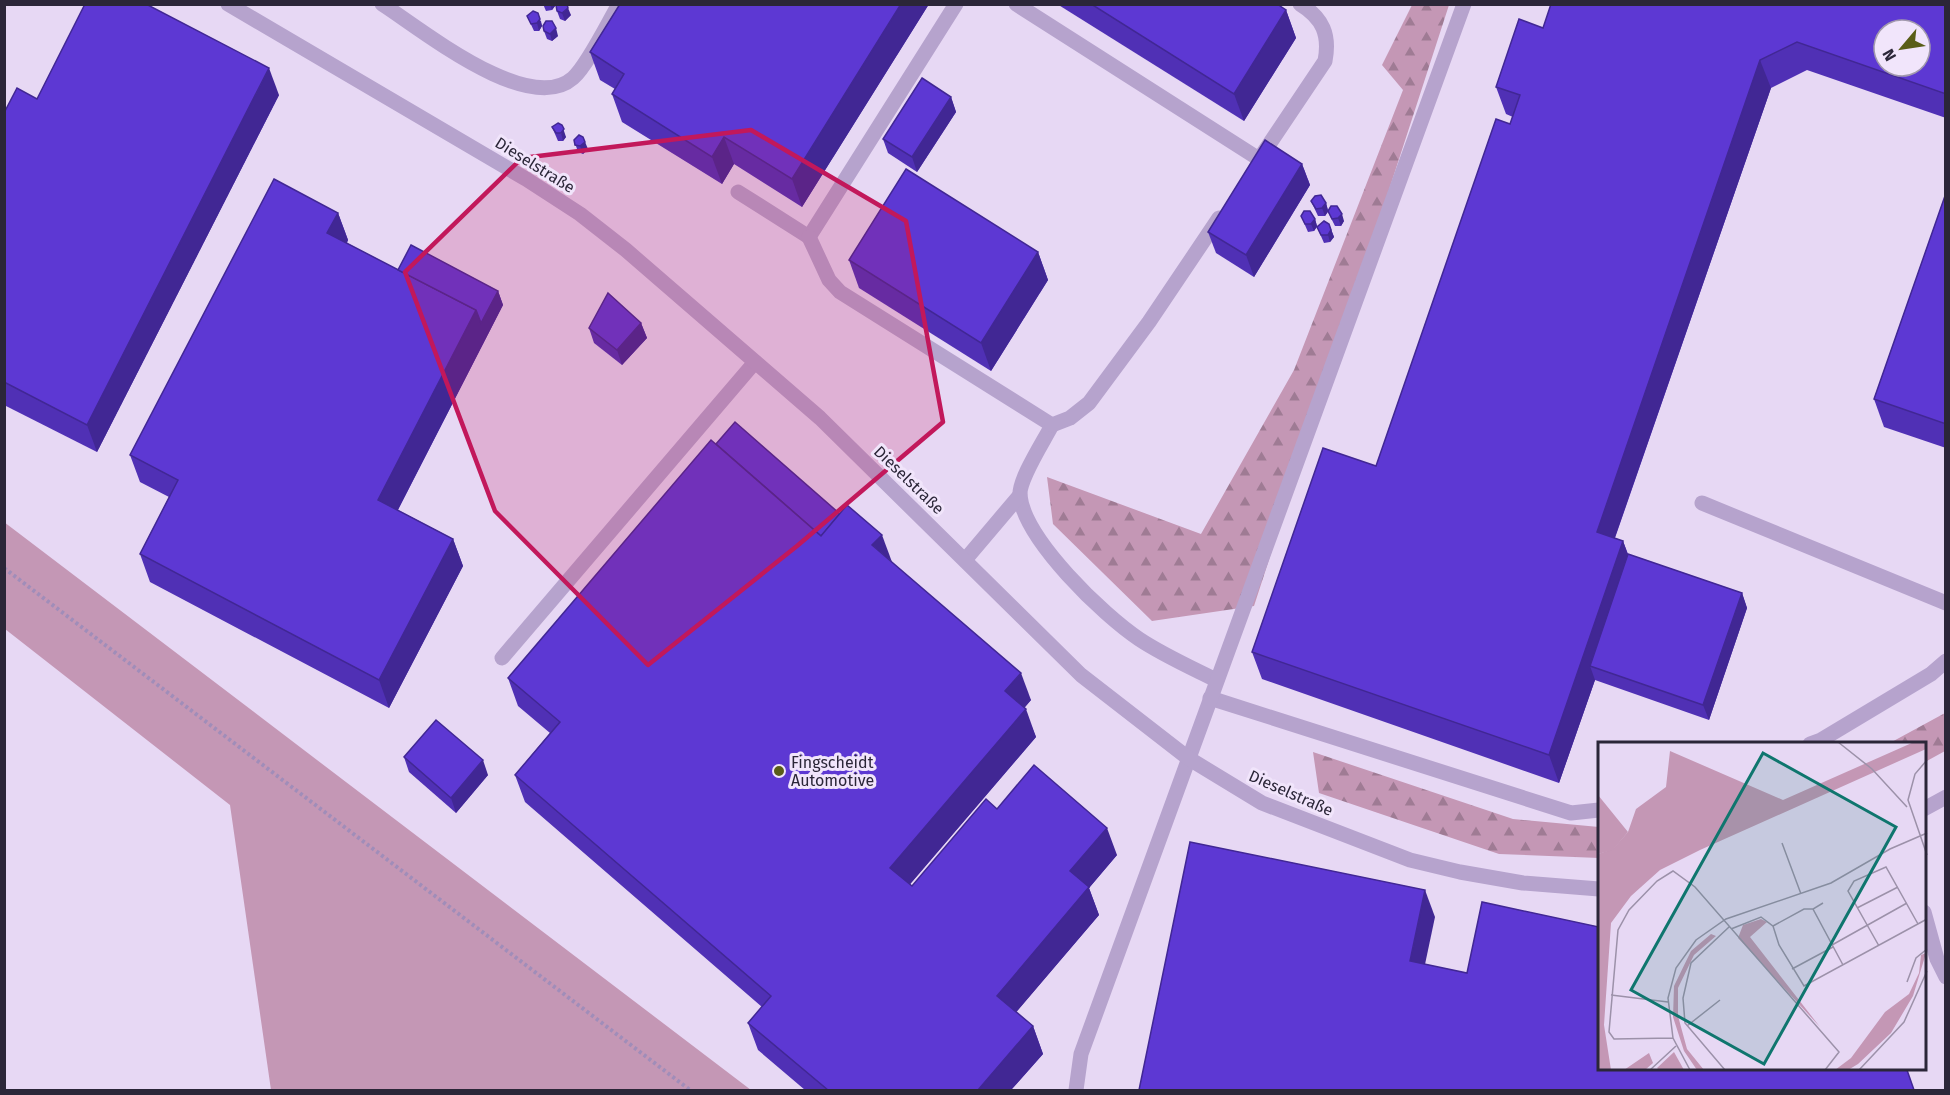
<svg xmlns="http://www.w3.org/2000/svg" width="1950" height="1095" font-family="'Fira Sans',sans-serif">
  <defs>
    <pattern id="forest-firs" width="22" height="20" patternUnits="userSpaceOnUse" patternTransform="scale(1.5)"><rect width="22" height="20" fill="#c497b5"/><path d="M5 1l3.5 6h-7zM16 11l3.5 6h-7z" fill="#9f7b94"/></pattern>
  </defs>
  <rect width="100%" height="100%" fill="#e7d8f4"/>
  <polygon fill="#c497b5" points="4,522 751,1090 271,1090 230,805 5,629"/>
  <g fill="url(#forest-firs)">
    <polygon points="1412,5 1449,5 1254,606 1152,621 1053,524 1047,477 1201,534 1294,370 1403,90 1382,65"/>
    <polygon points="1945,713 1945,751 1925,762 1924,744 1888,744"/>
    <polygon points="1313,752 1513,819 1599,827 1599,858 1499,854 1319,793"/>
  </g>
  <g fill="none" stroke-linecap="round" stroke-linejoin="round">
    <polyline stroke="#a08db9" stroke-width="4" stroke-dasharray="3 3" stroke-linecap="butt" points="4,568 690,1090"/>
    <g stroke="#b6a3cd" stroke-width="15">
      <path d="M382 4C421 29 529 117 573 78 587 66 608 23 619 4"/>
      <polyline points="1016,4 1259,159"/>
      <path d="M1260 158 1325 61C1330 35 1323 18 1300 4"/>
      <polyline points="738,192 809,237 956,4"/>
      <path d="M809 237 829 280 840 292 1052 425C1044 441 1018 480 1020 496 1025 540 1103 615 1139 639 1163 655 1190 667 1216 680"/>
      <polyline points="1052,425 1070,418 1089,403 1149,322 1219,218"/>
      <polyline points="1702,503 1946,603"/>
      <polyline points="965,560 1020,495"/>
      <polyline points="502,658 755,362"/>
      <polyline points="1210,698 1571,813 1599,810"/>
      <polyline points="1810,744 1821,740 1931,674 1946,661"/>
      <polyline points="1924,912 1937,959 1946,977"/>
      <polyline points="1076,1090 1081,1054 1464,4"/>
    </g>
    <g stroke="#b6a3cd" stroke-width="15">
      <polyline points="228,4 526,179 580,214 626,250 820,418 1081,675 1188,758 1262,803 1410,860 1460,872 1523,883 1599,889"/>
      <polyline points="1924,809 1946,797"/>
    </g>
  </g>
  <g fill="#5030b5">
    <polygon points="543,4 555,4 555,6 552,10 546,11"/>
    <polygon points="620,4 929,4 802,207 734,164 722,184 622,122 612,94 615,89 600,80 590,52"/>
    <polygon points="1057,4 1277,4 1286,10 1296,38 1244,121"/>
    <polygon points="1946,4 1946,118 1807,70 1771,88 1615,538 1623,541 1628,554 1742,593 1747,608 1709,720 1595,680 1559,783 1262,679 1252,652 1376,466 1513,117 1506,114 1496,87 1543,28"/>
    <polygon points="557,11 571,15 565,21 560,19"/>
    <polygon points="527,16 541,21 542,26 539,31 534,31"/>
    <polygon points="544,31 558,36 552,41 547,39"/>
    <polygon points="279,95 97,452 4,405 4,113 37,99"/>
    <polygon points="951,97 956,112 917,172 888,153 883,139"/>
    <polygon points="552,127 566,137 563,141 558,141"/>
    <polygon points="574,140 588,149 583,154 578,152"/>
    <polygon points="1302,164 1310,185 1254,277 1216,253 1208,232"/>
    <polygon points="1946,193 1946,448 1884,427 1874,399"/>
    <polygon points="1311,201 1326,203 1328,210 1344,221 1341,226 1335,226 1328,212 1325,216 1318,216"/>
    <polygon points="338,213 348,240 347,243 398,270 498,291 503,305 398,510 453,539 463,566 389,708 150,582 140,554 169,497 140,482 130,455"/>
    <polygon points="1301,216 1315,219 1317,226 1329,224 1334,237 1330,242 1324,243 1317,227 1314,231 1308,232"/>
    <polygon points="1038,252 1048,280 991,371 859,288 849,260"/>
    <polygon points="641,323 647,338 622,365 594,343 589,328"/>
    <polygon points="716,444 892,562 1031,700 1024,708 1036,737 910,884 912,886 997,809 1117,855 1089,888 1099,915 1016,1012 1033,1026 1043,1054 1011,1090 805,1090 758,1050 748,1023 762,1007 525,802 515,775 550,733 518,706 508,678"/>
    <polygon points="404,757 488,775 456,813 409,772"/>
  </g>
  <g fill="#412794">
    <polygon points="550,4 555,4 555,6 552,10"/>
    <polygon points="901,4 929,4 802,207 792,179"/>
    <polygon points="568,8 571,15 565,21 562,13"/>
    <polygon points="1286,10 1296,38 1244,121 1234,94"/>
    <polygon points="538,13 542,26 539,31 537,23"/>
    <polygon points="556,28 558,36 552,41 550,34"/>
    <polygon points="1760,60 1771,88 1607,560 1597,532"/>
    <polygon points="269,68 279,95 97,452 87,425"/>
    <polygon points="951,97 956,112 917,172 912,157"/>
    <polygon points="562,125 566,137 563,141 561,133"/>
    <polygon points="583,137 588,149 583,154 580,146"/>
    <polygon points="724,137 734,164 722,184 712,157"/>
    <polygon points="1302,164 1310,185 1254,277 1246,255"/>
    <polygon points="1326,203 1328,211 1325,216 1322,208"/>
    <polygon points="338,213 348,240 337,260 327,233"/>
    <polygon points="1342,214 1344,221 1341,226 1338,218"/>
    <polygon points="1315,219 1317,226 1314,231 1311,224"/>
    <polygon points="1329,224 1334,237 1330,242 1328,235"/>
    <polygon points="1038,252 1048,280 991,371 981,343"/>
    <polygon points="498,291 503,305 389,527 378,500 476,310"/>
    <polygon points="641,323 647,338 622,365 617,350"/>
    <polygon points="882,535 892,562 872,545"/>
    <polygon points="453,539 463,566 389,708 379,680"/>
    <polygon points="1623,541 1633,569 1590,666 1595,680 1559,783 1549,755"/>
    <polygon points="1742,593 1747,608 1709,720 1703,705"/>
    <polygon points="1021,673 1031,700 1015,719 1005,691"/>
    <polygon points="1026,709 1036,737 900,896 890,868"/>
    <polygon points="483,760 488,775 456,813 451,798"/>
    <polygon points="1107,828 1117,855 1089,888 1099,915 1007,1023 997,996 1070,871"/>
    <polygon points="1425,890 1435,917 1420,988 1410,961"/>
    <polygon points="1033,1026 1043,1054 1011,1090 978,1090"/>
  </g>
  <g fill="#5d38d3" stroke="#412794" stroke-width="1.5" fill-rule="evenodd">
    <polygon points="85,4 146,4 269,68 87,425 4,382 4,113 17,88 37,99"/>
    <polygon points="556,4 567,4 568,8 562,13 557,11 556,5"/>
    <polygon points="620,4 901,4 792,179 724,137 712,157 612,94 624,74 590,52"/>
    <polygon points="1091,4 1277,4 1286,10 1234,94"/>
    <path d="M1551 4H1946V94L1797 42 1760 60 1597 532 1623 541 1549 755 1252 652 1323 448 1376 466 1496 119 1510 124 1520 95 1496 87 1519 19 1543 28ZM1884 30H1920V66H1884Z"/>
    <polygon points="533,11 538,13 540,19 537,23 531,24 527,16"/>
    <polygon points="546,21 552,21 556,28 550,34 544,31 543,26"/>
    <polygon points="922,78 951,97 912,157 883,139"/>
    <polygon points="558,123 562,125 564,129 561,133 556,133 552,127"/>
    <polygon points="579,135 583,137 585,142 580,146 575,145 574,140"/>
    <polygon points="1265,140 1302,164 1246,255 1208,232"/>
    <polygon points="906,169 1038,252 981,343 849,260"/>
    <polygon points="274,179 338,213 327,233 476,310 378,500 453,539 379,680 140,554 178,480 130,455"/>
    <polygon points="1946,193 1946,424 1874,399"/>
    <polygon points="1321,195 1326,203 1322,208 1316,209 1311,201 1315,196"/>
    <polygon points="1331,206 1337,206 1342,214 1338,218 1332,219 1328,211"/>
    <polygon points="1304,211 1310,211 1315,219 1311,224 1305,224 1301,216"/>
    <polygon points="1324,221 1329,224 1331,230 1328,235 1321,235 1317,227"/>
    <polygon points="411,245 498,291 481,323 476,310 398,270"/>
    <polygon points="608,293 641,323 617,350 589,328"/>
    <polygon points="735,422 840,514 821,536 716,444"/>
    <polygon points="711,440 821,536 847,505 882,535 872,545 1021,673 1005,691 1026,709 890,868 912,886 986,799 997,809 1034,765 1107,828 1070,871 1089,887 997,996 1033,1026 978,1090 828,1090 748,1023 771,996 515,775 560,722 508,678"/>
    <polygon points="1628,554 1742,593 1703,705 1590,666"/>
    <polygon points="436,720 483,760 451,798 404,757"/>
    <polygon points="1190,842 1425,890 1410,961 1467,973 1482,902 1599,927 1599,1070 1907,1070 1914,1090 1139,1090"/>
  </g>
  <path fill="#c2185b" fill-opacity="0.2" stroke="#c2185b" stroke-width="4.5" stroke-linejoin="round" d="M751 130 906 221 943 422 797 546 648 665 495 511 405 272 522 158Z"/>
  <circle fill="#595d17" stroke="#f1e5fb" stroke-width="2" cx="779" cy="771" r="6"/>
  <g text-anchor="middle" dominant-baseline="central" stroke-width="6" stroke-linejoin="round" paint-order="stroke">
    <g font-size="16" fill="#2b2638" stroke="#f1e5fb">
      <text transform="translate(535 165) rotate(32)">Dieselstraße</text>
      <text transform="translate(909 480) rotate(44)">Dieselstraße</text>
      <text transform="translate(1291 793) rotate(24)">Dieselstraße</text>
    </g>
    <g font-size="16" fill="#2b2638" stroke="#f1e5fb" text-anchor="start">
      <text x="791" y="762">Fingscheidt<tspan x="791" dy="18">Automotive</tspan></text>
    </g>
  </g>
  <g transform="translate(1598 742)">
    <rect width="328" height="328" fill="#e7d8f4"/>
    <path d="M316 0H328V7L102 108 62 128 33 154 13 181 6 283 13 328H0V112L15 107 30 90 38 67 68 45 72 9 185 58ZM76 310 86 328H61L59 326ZM51 311 55 321 47 328H26Z" fill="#c497b5"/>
    <path d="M0 53 30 90 15 108 0 112ZM163 177 169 180 152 195 222 285 140 196 145 183ZM113 192 118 194 96 213 80 246V274L89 307 106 328H99L86 309 75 275 76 244 93 209ZM328 211 315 254 293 291 260 322 250 328H237L253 316 287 270 311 252 321 231 323 213Z" fill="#c497b5"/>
    <path fill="none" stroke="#9c91a9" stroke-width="1.5" d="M240 0 274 27 309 65M329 18 317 32 310 58 329 113M184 101 203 152M225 161 215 167 245 223M259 166 300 145M175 184 181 203 206 244 329 177M133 187 163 175 175 184 206 167H215M234 203 309 161M281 204 250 149 256 139 288 125 320 182M194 227 235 205M309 240 318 216 329 207M13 253 70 260M89 284 122 258M75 296 16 297 11 290 20 188 31 168 59 139 75 129 97 145 241 310 227 328M52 328 78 304M92 328 75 296 70 256 78 226 98 198 128 177 233 141 292 107 329 91M127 328 87 281 85 256 93 221 131 185M261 328 306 280 329 229"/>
    <path fill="#0f766e" fill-opacity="0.15" stroke="#0f766e" stroke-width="3" d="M165 11 298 85 166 322 33 248Z"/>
    <rect width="328" height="328" fill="none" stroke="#2b2638" stroke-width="3"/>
  </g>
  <rect width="1950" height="1095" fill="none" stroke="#2b2638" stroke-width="12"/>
  <g transform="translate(1902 48) rotate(241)"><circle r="28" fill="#f1e5fb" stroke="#a299ad" stroke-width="1.5"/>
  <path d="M0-4.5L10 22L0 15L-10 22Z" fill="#595d17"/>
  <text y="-9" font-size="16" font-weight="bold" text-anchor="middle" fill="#2b2638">N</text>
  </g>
</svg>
